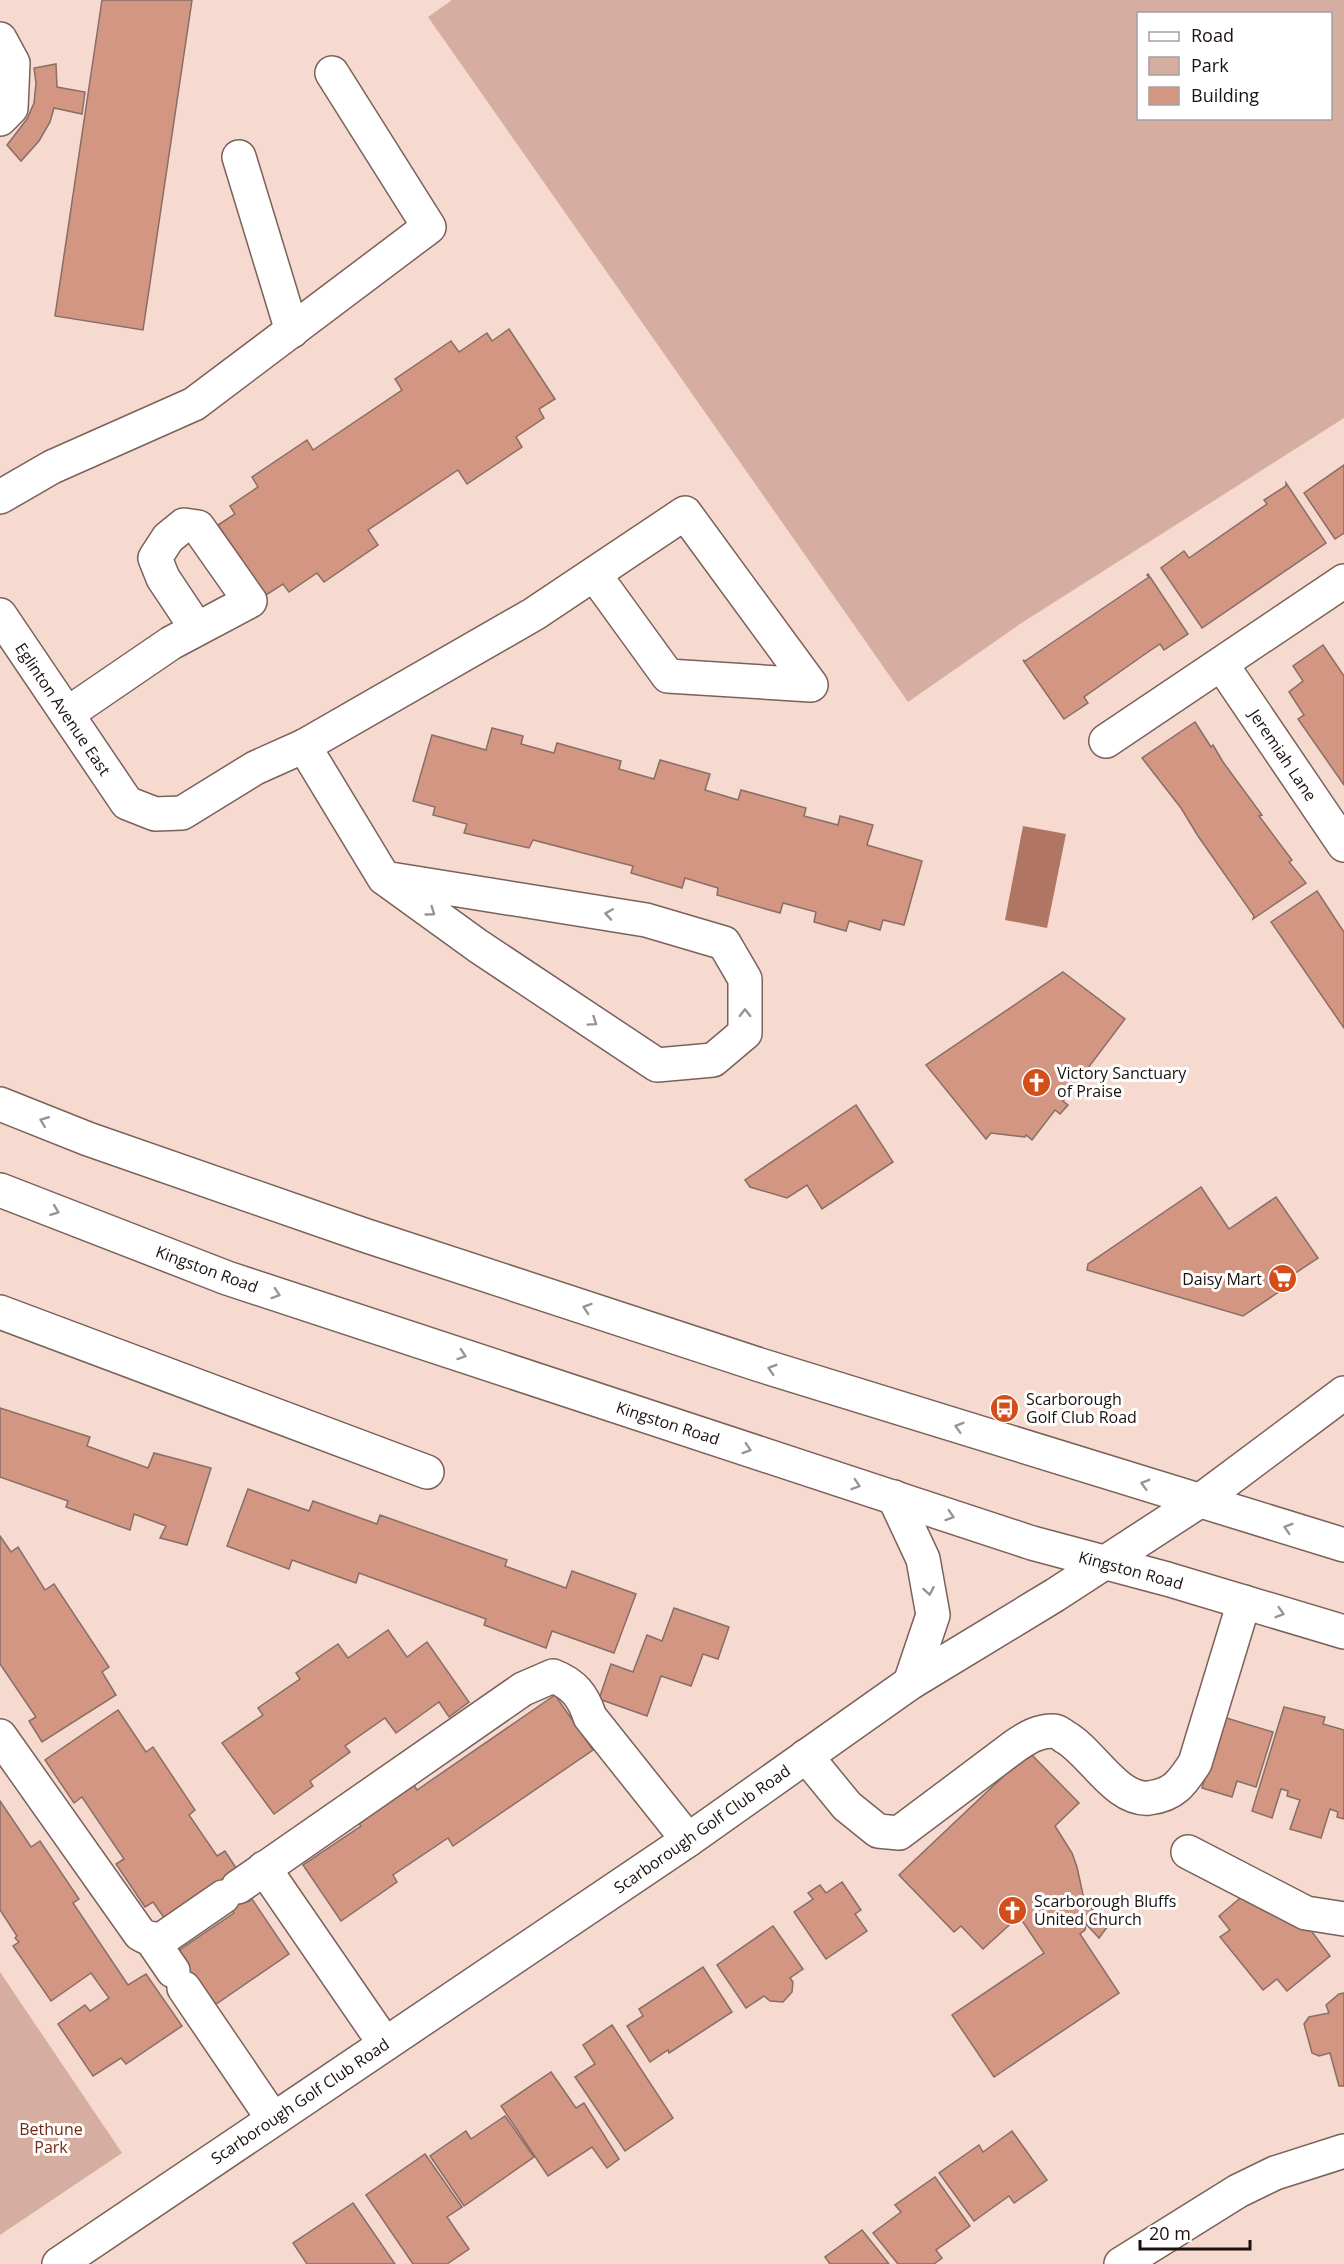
<svg xmlns="http://www.w3.org/2000/svg" width="1344" height="2264" font-family="'Open Sans',sans-serif">
  <rect width="100%" height="100%" fill="#f6d9cf"/>
  <g fill="#d6aea1" fill-rule="evenodd">
    <path d="M452 0H1344V418L1020 624 908 702 428 17ZM1138 14H1330V118H1138Z"/>
    <polygon points="0,1972 122,2153 0,2235"/>
  </g>
  <polygon fill="#b17663" points="1023,826 1066,834 1047,928 1005,920"/>
  <g fill="#d39682" stroke="#886e66" stroke-width="1.5">
    <polygon points="102,0 192,0 143,330 55,316"/>
    <polygon points="56,64 57,87 85,92 82,114 54,108 50,122 39,141 21,161 7,145 27,119 34,103 36,83 34,68"/>
    <polygon points="509,329 555,399 539,409 544,418 516,437 522,447 467,484 458,470 368,530 378,545 324,582 317,573 289,592 283,584 266,595 218,525 235,514 230,506 258,487 252,477 307,440 313,450 402,390 395,379 451,341 459,352 487,333 492,341"/>
    <polygon points="1344,465 1344,533 1335,539 1304,493"/>
    <polygon points="1286,483 1326,543 1202,628 1161,568 1184,551 1189,558 1267,504 1264,500 1286,486"/>
    <polygon points="1148,574 1188,634 1164,650 1160,644 1148,652 1084,697 1088,703 1064,719 1023,660 1025,661 1149,577 1147,575"/>
    <polygon points="1323,645 1344,676 1344,785 1298,719 1304,715 1289,692 1303,681 1293,666"/>
    <polygon points="1195,722 1211,747 1213,745 1223,762 1262,815 1259,816 1292,860 1289,862 1306,883 1253,919 1254,916 1198,836 1181,808 1142,758"/>
    <polygon points="492,728 523,736 521,744 554,753 557,743 621,761 619,769 654,779 660,760 710,774 705,790 738,800 741,790 806,808 804,816 838,825 840,816 873,825 867,845 922,861 904,925 883,920 880,930 849,921 846,931 814,922 816,912 783,903 780,913 717,895 718,888 685,878 682,888 631,873 633,866 533,840 529,848 464,833 467,824 433,815 435,807 413,801 432,735 486,750"/>
    <polygon points="1317,891 1344,932 1344,1028 1271,922"/>
    <polygon points="1063,972 1125,1019 1063,1101 1068,1105 1060,1114 1055,1110 1032,1140 1026,1135 1025,1137 991,1133 986,1139 926,1065"/>
    <polygon points="856,1105 893,1162 822,1209 807,1185 787,1198 750,1187 745,1180"/>
    <polygon points="1201,1187 1229,1229 1276,1197 1318,1258 1291,1276 1295,1281 1243,1316 1087,1270 1088,1264"/>
    <polygon points="0,1408 90,1437 87,1446 148,1468 154,1453 211,1468 187,1545 160,1538 166,1526 134,1514 130,1530 66,1507 68,1501 0,1477"/>
    <polygon points="248,1489 309,1511 313,1501 377,1524 380,1515 507,1560 505,1566 566,1588 572,1571 636,1594 614,1653 552,1631 546,1648 484,1625 486,1619 359,1573 356,1583 292,1560 289,1569 227,1546"/>
    <polygon points="0,1536 11,1552 18,1547 45,1590 54,1584 109,1667 102,1672 116,1695 42,1742 29,1721 36,1717 0,1664"/>
    <polygon points="674,1608 729,1627 718,1659 703,1654 691,1686 661,1676 647,1716 599,1699 611,1664 633,1672 647,1635 662,1641"/>
    <polygon points="388,1630 407,1657 427,1642 469,1702 449,1717 439,1702 396,1733 385,1718 345,1746 350,1752 310,1781 313,1786 274,1814 222,1743 263,1715 258,1708 300,1679 296,1673 338,1644 348,1658"/>
    <polygon points="555,1695 593,1750 453,1846 448,1838 393,1875 397,1882 341,1921 303,1865 361,1826 356,1820 412,1782 417,1790"/>
    <polygon points="1284,1707 1325,1717 1323,1724 1344,1730 1344,1819 1337,1817 1338,1812 1330,1809 1321,1838 1290,1829 1300,1800 1287,1796 1288,1791 1281,1789 1272,1818 1252,1811"/>
    <polygon points="118,1710 146,1752 153,1747 195,1810 189,1815 217,1856 225,1851 238,1871 230,1876 248,1902 252,1899 289,1954 212,2007 175,1953 234,1913 223,1897 165,1919 153,1902 145,1907 116,1864 124,1859 82,1797 74,1803 45,1760"/>
    <polygon points="1223,1717 1273,1732 1256,1787 1237,1781 1232,1797 1202,1788"/>
    <polygon points="1029,1752 1079,1803 1055,1826 1072,1853 1077,1867 1085,1904 1111,1922 1099,1938 1086,1924 1085,1930 1080,1934 1119,1993 994,2077 952,2015 1044,1953 1019,1916 983,1949 961,1926 954,1932 899,1875"/>
    <polygon points="0,1801 31,1847 40,1841 79,1899 73,1903 128,1985 146,1974 182,2026 126,2064 121,2058 93,2076 58,2024 85,2005 90,2011 109,1998 91,1973 51,2001 13,1946 19,1942 15,1938 17,1936 0,1910"/>
    <polygon points="842,1882 861,1910 855,1914 867,1931 826,1959 794,1912 813,1899 808,1893 820,1885 826,1893"/>
    <polygon points="1251,1889 1276,1905 1292,1924 1301,1917 1330,1956 1287,1991 1277,1979 1263,1990 1220,1937 1230,1930 1219,1916"/>
    <polygon points="773,1926 803,1969 790,1978 793,1982 792,1992 783,2002 770,2001 764,1996 746,2008 717,1965"/>
    <polygon points="703,1967 732,2012 669,2053 668,2050 650,2062 627,2026 643,2016 639,2009"/>
    <polygon points="1344,1993 1344,2086 1339,2086 1330,2053 1319,2056 1312,2053 1304,2024 1309,2017 1329,2013 1326,2005 1339,1994"/>
    <polygon points="612,2025 673,2118 625,2151 575,2077 595,2064 583,2045"/>
    <polygon points="551,2072 576,2108 584,2103 619,2159 607,2168 592,2147 548,2176 501,2106"/>
    <polygon points="505,2116 534,2157 464,2206 430,2156 466,2131 471,2139"/>
    <polygon points="1012,2131 1047,2180 1014,2203 1009,2196 974,2221 939,2173 979,2145 983,2152"/>
    <polygon points="425,2154 462,2207 447,2217 469,2249 447,2264 413,2264 366,2195"/>
    <polygon points="935,2177 970,2226 936,2250 942,2258 934,2264 898,2264 873,2233 901,2212 895,2205"/>
    <polygon points="353,2203 395,2264 307,2264 293,2243"/>
    <polygon points="862,2230 889,2264 830,2264 825,2257"/>
  </g>
  <g fill="none" stroke-linecap="round" stroke-linejoin="round">
    <defs>
      <g id="minor">
        <polyline points="0,39 13,63 11,108 0,119"/>
        <polyline points="239,157 292,331"/>
        <polyline points="0,497 52,467 194,404 429,227 332,73"/>
        <polyline points="0,615 127,803 155,814 182,813 255,768 304,746 534,614 685,513 811,685 668,676 594,574"/>
        <polyline points="1222,665 1344,845"/>
        <polyline points="67,714 171,643 250,601 198,527 184,525 168,538 155,558 163,578 197,629"/>
        <polyline points="1106,741 1344,581"/>
        <polyline points="304,746 384,878 478,946 657,1065 713,1060 745,1033 745,979 724,943 646,920 384,878"/>
        <polyline points="0,1312 427,1472"/>
        <path d="M0 1736 140 1934C148 1939 156 1941 165 1937L223 1897"/>
        <path d="M806 1756 847 1806 878 1831 899 1833 1015 1746C1027 1738 1037 1731 1053 1731 1057 1731 1061 1734 1065 1737 1092 1752 1116 1801 1149 1798 1174 1795 1182 1783 1195 1763L1244 1602"/>
        <polyline points="1188,1852 1306,1913 1344,1919"/>
        <polyline points="264,1868 385,2044"/>
        <path d="M238 1887 523 1689 553 1676C574 1684 583 1696 590 1717L688 1840"/>
        <polyline points="151,1939 173,1971"/>
        <polyline points="184,1988 273,2119"/>
        <polyline points="59,2264 688,1840 910,1683 1055,1595 1201,1500 1344,1393"/>
        <polyline points="1121,2264 1238,2191 1275,2173 1344,2151"/>
      </g>
      <g id="major">
        <polyline points="0,1104 88,1139 364,1235 760,1365 1344,1545"/>
        <polyline points="0,1190 227,1278 1032,1543 1167,1579 1344,1632"/>
        <polyline points="894,1497 923,1559 933,1615 910,1683"/>
      </g>
    </defs>
    <use href="#minor" stroke="#7a6159" stroke-width="36"/>
    <use href="#major" stroke="#7a6159" stroke-width="36"/>
    <use href="#minor" stroke="#fff" stroke-width="33"/>
    <use href="#major" stroke="#fff" stroke-width="33"/>
  </g>
  <defs><path id="oneway-chevron" d="M-2-3.5L2.5 0L-2 3.5" fill="none" stroke-width="1.6" stroke-linecap="round" stroke-linejoin="round" transform="scale(1.5)"/></defs>
  <g stroke="#989493">
    <use href="#oneway-chevron" transform="translate(431 912) rotate(36)"/>
    <use href="#oneway-chevron" transform="translate(609 914) rotate(-171)"/>
    <use href="#oneway-chevron" transform="translate(745 1013) rotate(-90)"/>
    <use href="#oneway-chevron" transform="translate(593 1022) rotate(34)"/>
    <use href="#oneway-chevron" transform="translate(44 1121) rotate(-158)"/>
    <use href="#oneway-chevron" transform="translate(55 1211) rotate(21)"/>
    <use href="#oneway-chevron" transform="translate(276 1294) rotate(18)"/>
    <use href="#oneway-chevron" transform="translate(587 1308) rotate(-162)"/>
    <use href="#oneway-chevron" transform="translate(462 1355) rotate(18)"/>
    <use href="#oneway-chevron" transform="translate(772 1369) rotate(-163)"/>
    <use href="#oneway-chevron" transform="translate(959 1427) rotate(-163)"/>
    <use href="#oneway-chevron" transform="translate(747 1449) rotate(18)"/>
    <use href="#oneway-chevron" transform="translate(1145 1484) rotate(-164)"/>
    <use href="#oneway-chevron" transform="translate(856 1485) rotate(18)"/>
    <use href="#oneway-chevron" transform="translate(950 1516) rotate(18)"/>
    <use href="#oneway-chevron" transform="translate(1288 1528) rotate(-163)"/>
    <use href="#oneway-chevron" transform="translate(929 1591) rotate(80)"/>
    <use href="#oneway-chevron" transform="translate(1280 1613) rotate(17)"/>
  </g>
  <defs>
    <symbol id="church-disc" viewBox="-11 -11 22 22"><circle r="9.5" fill="#d44e1a" stroke="#fff"/><path d="M-1.2-6h2.4v3.5h3.3v2.4h-3.3V6h-2.4V-.1h-3.3v-2.4h3.3Z" fill="#fff"/></symbol>
    <symbol id="supermarket-disc" viewBox="-11 -11 22 22"><circle r="9.5" fill="#d44e1a" stroke="#fff"/><path d="M-6-5.5h2.5l.6 2H6L4.5 2H-2.5L-4.4-4H-6ZM-1.5 3.2a1.3 1.3 0 1 0 .1 0ZM3 3.2a1.3 1.3 0 1 0 .1 0Z" fill="#fff"/></symbol>
    <symbol id="bus-disc" viewBox="-11 -11 22 22"><circle r="9.5" fill="#d44e1a" stroke="#fff"/><path d="M-5-6H5V4H4V6H2V4H-2V6H-4V4H-5ZM-3.5-4V0h7V-4ZM-3.5 1.2v1.5H-2V1.2ZM2 1.2v1.5H3.5V1.2Z" fill="#fff"/></symbol>
  </defs>
  <g fill-rule="evenodd">
    <use href="#church-disc" x="1020" y="1066" width="33" height="33"/>
    <use href="#supermarket-disc" x="1266" y="1262" width="33" height="33"/>
    <use href="#bus-disc" x="988" y="1392" width="33" height="33"/>
    <use href="#church-disc" x="996" y="1894" width="33" height="33"/>
  </g>
  <g text-anchor="middle" dominant-baseline="central" stroke-width="6" stroke-linejoin="round" paint-order="stroke">
    <g font-size="16" fill="#1b110e" stroke="#fff">
      <text transform="translate(63 709) rotate(56)">Eglinton Avenue East</text>
      <text transform="translate(1283 755) rotate(56)">Jeremiah Lane</text>
      <text transform="translate(207 1269) rotate(20)">Kingston Road</text>
      <text transform="translate(668 1423) rotate(18)">Kingston Road</text>
      <text transform="translate(1131 1570) rotate(15)">Kingston Road</text>
      <text transform="translate(702 1829) rotate(-35)">Scarborough Golf Club Road</text>
      <text transform="translate(300 2101) rotate(-34)">Scarborough Golf Club Road</text>
    </g>
    <g font-size="16" fill="#1b110e" stroke="#fff" text-anchor="start">
      <text x="1057" y="1073">Victory Sanctuary<tspan x="1057" dy="18">of Praise</tspan></text>
      <text x="1262" y="1279" text-anchor="end">Daisy Mart</text>
      <text x="1026" y="1399">Scarborough<tspan x="1026" dy="18">Golf Club Road</tspan></text>
      <text x="1034" y="1901">Scarborough Bluffs<tspan x="1034" dy="18">United Church</tspan></text>
    </g>
    <g font-size="16" fill="#72290e" stroke="#fff">
      <text x="51" y="2129">Bethune<tspan x="51" dy="18">Park</tspan></text>
    </g>
  </g>
  <rect x="1137" y="12" width="195" height="108" fill="#ffffff" stroke="#a4a09f" stroke-width="1.5"/>
  <rect x="1149" y="32" width="30" height="9" fill="#ffffff" stroke="#a4a09f" stroke-width="1.5"/>
  <text x="1191" y="42" font-size="18" fill="#1b110e">Road</text>
  <rect x="1149" y="57" width="30" height="18" fill="#d6aea1" stroke="#a4a09f" stroke-width="1.5"/>
  <text x="1191" y="72" font-size="18" fill="#1b110e">Park</text>
  <rect x="1149" y="87" width="30" height="18" fill="#d39682" stroke="#a4a09f" stroke-width="1.5"/>
  <text x="1191" y="102" font-size="18" fill="#1b110e">Building</text>
  <path d="M1140 2240v9h110v-9" fill="none" stroke="#1b110e" stroke-width="3"/>
  <text x="1149" y="2240" font-size="18" fill="#1b110e" stroke="#ffffff" stroke-width="4.5" paint-order="stroke">20 m</text>
</svg>
